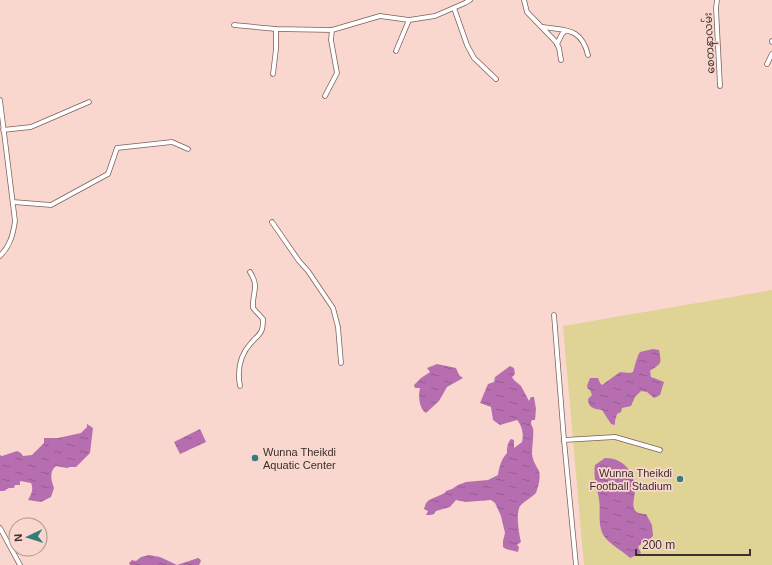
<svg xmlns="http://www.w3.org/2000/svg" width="772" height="565" font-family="Arial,'Noto Sans Myanmar',sans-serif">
  <defs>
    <pattern id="water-ripples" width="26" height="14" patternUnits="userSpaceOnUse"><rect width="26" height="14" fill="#b76eb0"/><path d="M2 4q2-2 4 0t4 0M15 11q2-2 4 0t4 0" fill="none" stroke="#965b8f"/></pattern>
  </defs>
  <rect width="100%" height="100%" fill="#f9d7ce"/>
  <polygon fill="#dfd396" points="772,290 772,565 584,565 563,326"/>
  <g fill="url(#water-ripples)">
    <path d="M653 349 659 350C662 365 661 363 650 371L651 377 664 382 660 395 654 398 647 392 641 391 635 397 631 406 622 408 621 412 617 414 615 421V425L611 424 602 410C595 409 588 408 588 399L592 395 590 390 588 389 587 386 590 378H598L600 383 602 385 620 372 630 373 633 372C635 366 637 356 640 352Z"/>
    <path d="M437 364 456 368 459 375 463 378 447 387 439 401 426 413C419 409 418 395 420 388H415L414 385 421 378 430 372 427 368Z"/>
    <path d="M510 366 514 368 515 374 512 377 514 380 521 386 529 401 531 397H534L536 409 535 420H532L531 422C531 425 532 426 533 428 534 436 532 446 532 454 533 462 536 465 539 471 541 478 538 487 536 493 531 498 526 500 521 505 515 511 519 534 521 542L517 545 519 547 518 552 506 549 503 547V541L505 533 501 516 495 503 491 500 466 502 456 500 450 507 436 511 434 514 430 515H426L428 511 424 509 426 503 429 500 445 493 446 491 452 489 458 485 466 482 488 480 498 475C499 468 501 459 507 453 507 447 507 444 511 439L514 440V448L522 442C524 435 522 425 517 420L500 425 493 420 491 407 480 403 488 384 494 382 495 377Z"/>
    <path d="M87 424 93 428 90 453 76 467H70L67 468 56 466C49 472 51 480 54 488L51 497 41 502 28 500C31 495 34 489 31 483L20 481V485H15L14 488H9L4 491H0V455L2 456 17 451 21 453 23 456 32 455 44 443V438H58L81 433 87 427Z"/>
    <polygon points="200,429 206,442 180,454 174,442"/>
    <path d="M605 458C623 458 634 471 635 488 636 498 626 514 646 514L652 525 653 536C648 541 642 542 638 547L641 553 630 558C622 550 610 545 604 536 597 525 601 511 599 499 597 487 593 477 595 465Z"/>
    <polygon points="149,555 160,557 177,565 198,558 200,559 201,561 199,565 130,565 129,563 132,560 136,561 141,557"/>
  </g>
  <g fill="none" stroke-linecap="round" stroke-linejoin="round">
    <defs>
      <g id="minor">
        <polyline points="524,0 527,12 556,42 559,48 561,60"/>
        <polyline points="717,0 716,8 720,86"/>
        <polyline points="454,8 467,45 474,58 496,79"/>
        <polyline points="234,25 276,29 332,30 380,16 409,20 435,16 465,3 470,0"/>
        <path d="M543 27C566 31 581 27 588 55"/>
        <polyline points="772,41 772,42"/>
        <polyline points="557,44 562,34 565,31"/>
        <polyline points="396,51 409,20"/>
        <polyline points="767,64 772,54"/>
        <polyline points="273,74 276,49 276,29"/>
        <polyline points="325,96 337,73 331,40 332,30"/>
        <path d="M0 100 15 221C13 235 10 246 0 256"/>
        <polyline points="3,130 31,127 89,102"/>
        <polyline points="13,202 51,205 108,174 117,148 172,142 188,149"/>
        <polyline points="272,222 299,261 308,271 333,308 338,327 341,363"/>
        <polyline points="554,315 564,440 576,565"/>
        <path d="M240 386C237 370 240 355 251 343 260 333 263 334 263 319L253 308C252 291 260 288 250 272"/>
        <polyline points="564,440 615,437 660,450"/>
        <polyline points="0,528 20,565"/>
      </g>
    </defs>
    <use href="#minor" stroke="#7d6059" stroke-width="5.5"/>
    <use href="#minor" stroke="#fff" stroke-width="4"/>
  </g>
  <g fill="#347d7b" stroke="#f9d7ce" stroke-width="1.5">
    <circle cx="255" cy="458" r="4"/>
    <circle cx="680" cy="479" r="4"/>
  </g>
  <g text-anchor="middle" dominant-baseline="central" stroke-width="3.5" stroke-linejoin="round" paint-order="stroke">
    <g font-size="11" fill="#3c2f2c" stroke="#f9d7ce">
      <text transform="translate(709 43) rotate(-93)">စေတနာလမ်း</text>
    </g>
    <g font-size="11" fill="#3c2f2c" stroke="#f9d7ce" text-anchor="start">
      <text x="263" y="452">Wunna Theikdi<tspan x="263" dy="13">Aquatic Center</tspan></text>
      <text x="672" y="473" text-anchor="end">Wunna Theikdi<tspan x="672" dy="13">Football Stadium</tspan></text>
    </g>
  </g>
  <g transform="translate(28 537) rotate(266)"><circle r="19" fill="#f9d7ce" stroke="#ad948d"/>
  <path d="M0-3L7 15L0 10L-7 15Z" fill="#347d7b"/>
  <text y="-6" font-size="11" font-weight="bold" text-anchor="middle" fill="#3c2f2c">N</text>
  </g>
  <path d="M636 549v6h114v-6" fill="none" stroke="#3c2f2c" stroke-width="2"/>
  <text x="642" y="549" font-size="12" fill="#3c2f2c" stroke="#f9d7ce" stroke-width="3" paint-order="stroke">200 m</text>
</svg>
